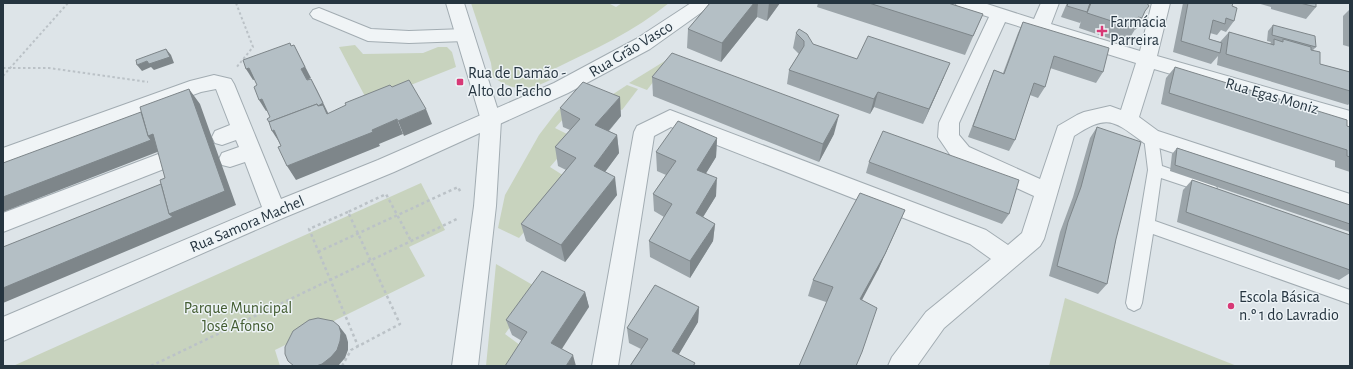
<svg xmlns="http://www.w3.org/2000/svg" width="1353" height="369" font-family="'Alegreya Sans',sans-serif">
  <rect width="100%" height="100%" fill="#dde4e8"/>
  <g fill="#c8d3be">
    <path d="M471 3H608L616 7 622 3H669C635 31 593 50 554 69H550L555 76 554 78C531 90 515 93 493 77L491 63Z"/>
    <polygon points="355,45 363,54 423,53 438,47 447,47 452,52 456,67 368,102 339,47"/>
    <polygon points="673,56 647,90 629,83"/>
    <polygon points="627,85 638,89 622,110 601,102"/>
    <polygon points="580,100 555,128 575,138 550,167 569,179 519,238 498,228 505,195 539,135 555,114 564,104"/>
    <polygon points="421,183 445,230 409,247 425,276 275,350 280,366 13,366"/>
    <polygon points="496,264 538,288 505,334 524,348 512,366 486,366"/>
    <polygon points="1065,298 1237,366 1049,366"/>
  </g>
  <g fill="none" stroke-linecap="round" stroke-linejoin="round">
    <defs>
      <polygon id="service" points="1151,132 1156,133 1158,137 1162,166 1214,184 1217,188 1214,192 1209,194 1161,178 1155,221 1350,290 1350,304 1153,234 1142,303 1140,308 1134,311 1128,308 1126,303 1148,170 1144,137 1146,133"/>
      <g id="minor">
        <polygon points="691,3 712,3 709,7 650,49 568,93 394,172 283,218 3,341 3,317 262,207 245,162 230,167 222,165 219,159 222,153 239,147 236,140 222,145 215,143 212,137 215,131 230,125 216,89 201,92 3,165 3,148 190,81 214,75 231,79 234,84 281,199 378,160 554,83 636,39"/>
        <path d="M955 3H984L1034 19 1041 3H1059L1051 24 1140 51 1152 3H1170L1157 56 1350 111V127L1154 69 1139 117 1158 131 1350 194V212L1144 143C1113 120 1108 114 1074 136L1044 239 1040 246 944 328 917 366H888L892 357 926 312 991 259 970 244 671 127 654 136 618 366H592L634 132 637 126 670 110 986 230 1008 245 1022 233 1034 196 953 159 938 137 939 123 989 17 958 7ZM1005 22 1136 63 1121 110 1110 106 1084 112 1077 115 1058 126 1040 179 969 147 959 135V123Z"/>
        <polygon points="319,8 371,29 409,31 465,29 472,31 474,35 472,39 465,41 409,43 368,41 313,18 310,14 313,10"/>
        <polygon points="161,153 169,155 172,161 169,167 3,232 3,213"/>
      </g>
      <polygon id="tertiary" points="446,3 464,3 501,120 496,206 478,366 452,366 474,206 481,120"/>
    </defs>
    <use href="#service" stroke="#a2acb2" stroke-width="2"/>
    <use href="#minor" stroke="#a2acb2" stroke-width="2"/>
    <use href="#tertiary" stroke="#a2acb2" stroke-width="2"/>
    <g stroke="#bbc2c7" stroke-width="2" stroke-dasharray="2.5 2.5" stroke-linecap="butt">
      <polyline points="236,3 253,47 236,68"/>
      <polyline points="3,68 49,68 148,82"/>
      <polyline points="3,76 68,3"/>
    </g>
    <g stroke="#bbc2c7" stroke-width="2.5" stroke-dasharray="3 3" stroke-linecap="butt">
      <polyline points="348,212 309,229 358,346"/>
      <polyline points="318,252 458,187 461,193"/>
      <polyline points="151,366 459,218"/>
      <polyline points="342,366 351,350 400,324 348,212 386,194 411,241"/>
    </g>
    <use href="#service" fill="#f0f4f6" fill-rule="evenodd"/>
    <use href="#minor" fill="#f0f4f6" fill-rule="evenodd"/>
    <use href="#tertiary" fill="#f0f4f6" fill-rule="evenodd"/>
  </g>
  <g fill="#9ba4a9">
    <polygon points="710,3 780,3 767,21 757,17 721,62 687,48 688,29"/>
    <polygon points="818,3 948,3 983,14 965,55 817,7"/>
    <polygon points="1067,3 1147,3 1142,18 1126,44 1079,28 1081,21 1080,23 1061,17"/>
    <polygon points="1183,3 1233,3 1232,6 1234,21 1226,32 1221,30 1217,35 1210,33 1209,39 1220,42 1229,32 1270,44 1271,42 1267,41 1268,31 1273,25 1316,47 1313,50 1320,64 1350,72 1350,103 1348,105 1217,65 1218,56 1211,64 1173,52"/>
    <polygon points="1257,3 1316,3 1316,7 1306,19 1271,9 1271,7"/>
    <polygon points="1350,9 1350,47 1343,45 1343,16"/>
    <polygon points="1023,22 1103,72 1096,83 1050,68 1045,87 1038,98 1030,95 1015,140 1009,151 968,137 989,82 994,70 1003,73 1018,33"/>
    <polygon points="796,33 813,44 857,59 944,77 923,124 874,107 870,114 787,84 789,70 799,54 793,48"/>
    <polygon points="1175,67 1350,127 1350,172 1335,167 1335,161 1161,104 1166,78"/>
    <polygon points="652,77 834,134 819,162 653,96"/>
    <polygon points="560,108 621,116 609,131 617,135 619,153 605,172 617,195 565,262 526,241 521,224 566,170 558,166 555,147 570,130 563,127"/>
    <polygon points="1097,127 1116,239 1107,284 1098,294 1049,276 1060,232 1073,197 1090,138"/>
    <polygon points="717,138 716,157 706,173 716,196 703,217 715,224 713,241 690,278 650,257 649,241 664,217 654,211 653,194 666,175 657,171 656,152"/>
    <polygon points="1177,148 1350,205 1350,232 1170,171 1172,154"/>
    <polygon points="869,162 1009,214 1002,224 866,173"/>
    <polygon points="1192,180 1350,235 1350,273 1339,280 1177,222 1183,190"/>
    <polygon points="905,210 878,270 826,302 808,296 813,280"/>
    <polygon points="585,292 589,307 522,341 512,335 506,320"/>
    <polygon points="699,307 698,322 678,355 695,363 694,366 630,366 641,349 629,343 627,328"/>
  </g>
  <g fill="#7e868a">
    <polygon points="754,3 758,3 757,17 721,62 722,43"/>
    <polygon points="769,3 780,3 767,21"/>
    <polygon points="294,45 311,78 307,80 313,92 301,69"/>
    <polygon points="166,49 171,55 174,63 154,70 151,67 142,71 137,65 147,61"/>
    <polygon points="950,63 944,77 923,124 929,109"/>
    <polygon points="249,68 256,79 253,80 246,69"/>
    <polygon points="311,79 317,90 331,119 318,105"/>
    <polygon points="189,89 200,104 236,205 3,303 3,288 169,214"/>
    <polygon points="878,92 874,107 870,114 874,99"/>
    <polygon points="620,97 621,116 598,143 595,125"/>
    <polygon points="262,99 269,110 266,111 259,100"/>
    <polygon points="426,109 432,124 404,136 398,121"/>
    <polygon points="143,111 165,149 3,212 3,197"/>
    <polygon points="839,115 834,134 819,162 823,144"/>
    <polygon points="397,119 403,134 379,144 380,146 296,180 287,166"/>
    <polygon points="274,130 281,145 272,131"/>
    <polygon points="617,135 619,153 596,184 594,166"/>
    <polygon points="717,138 716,157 697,188 697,170"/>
    <polygon points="615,177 617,195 565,262 561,245"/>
    <polygon points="717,178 716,196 695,230 696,213"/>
    <polygon points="905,210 878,270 854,315 860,299"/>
    <polygon points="715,224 713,241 690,278 690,261"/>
    <polygon points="585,292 589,307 556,358 551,343"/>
    <polygon points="699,307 698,322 672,366 672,351"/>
    <polygon points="339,326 346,335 348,342 348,350 345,358 338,366 316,366"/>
    <polygon points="573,355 576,366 566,366"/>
  </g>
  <g fill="#b4bfc5" stroke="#7e868a">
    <polygon points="710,3 754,3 722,43 688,29"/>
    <polygon points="869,3 948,3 983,14 973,36"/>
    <polygon points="1068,3 1090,3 1087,12 1067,6"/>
    <polygon points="1091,3 1147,3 1149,6 1145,11 1142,18 1138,17 1136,29 1087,13"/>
    <polygon points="1188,3 1233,3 1232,6 1237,8 1234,21 1226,18 1225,24 1213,20 1209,39 1222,43 1220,53 1181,41"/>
    <polygon points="1300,3 1316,3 1316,7"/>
    <polygon points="1023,22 1109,48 1103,72 1054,56 1045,87 1034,83 1015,140 973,126 994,70 1004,74"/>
    <polygon points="1273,25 1315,36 1316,47 1272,35"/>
    <polygon points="799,29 807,34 813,44 857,59 868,36 950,63 929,109 878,92 874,99 789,70 804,46 804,41 796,33"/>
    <polygon points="1229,32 1274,45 1274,39 1283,42 1283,39 1311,47 1311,50 1320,52 1320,64 1350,72 1350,91 1226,54"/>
    <polygon points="290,43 291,46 294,45 305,67 301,69 307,80 311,79 323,103 318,106 317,104 269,122 267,119 270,117 262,99 259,100 254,87 257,85 249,68 246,69 243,60"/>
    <polygon points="166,49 170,57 149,64 147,61 137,65 136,60"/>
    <polygon points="672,53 839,115 823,144 652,77"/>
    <polygon points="1175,67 1347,120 1347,126 1350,127 1350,157 1347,156 1347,150 1169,93"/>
    <polygon points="409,80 426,109 398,121 397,119 372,130 373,132 287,166 278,147 281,146 274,130 272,131 269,122 317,104 318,106 323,105 327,114 346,105 345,103 390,85 392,87"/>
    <polygon points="583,82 620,97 595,125 617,135 594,166 615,177 561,245 521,224 576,158 555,147 580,119 560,108"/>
    <polygon points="189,89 225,191 169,214 160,180 165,178 153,134 148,136 140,107"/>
    <polygon points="141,112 148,136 151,140 3,197 3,163"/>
    <polygon points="678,121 717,138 697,170 717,178 696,213 715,224 690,261 649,241 672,204 653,194 676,161 656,152"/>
    <polygon points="1097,127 1141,142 1116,239 1107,284 1057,266 1068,222 1081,187"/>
    <polygon points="883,131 1019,180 1009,214 869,162"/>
    <polygon points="1177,148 1350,205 1350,224 1175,165"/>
    <polygon points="1192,180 1350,235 1350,270 1186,212"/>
    <polygon points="161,184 169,214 173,217 3,288 3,247"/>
    <polygon points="860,193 905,210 885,254 860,299 877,308 862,352 856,366 799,366 833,287 813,280"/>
    <polygon points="542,271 585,292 551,343 573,355 566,366 505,366 527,332 506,320"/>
    <polygon points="655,285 699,307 672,351 695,363 693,366 630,366 648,339 627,328"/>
    <polygon points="318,318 333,321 339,326 341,333 340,341 337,350 331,357 322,364 316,366 294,366 288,361 285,354 285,347 293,331 309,320"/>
  </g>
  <g fill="#d73976" stroke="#edf3f6" stroke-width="1.5">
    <path d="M1100 25h4v4h4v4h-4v4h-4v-4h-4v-4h4z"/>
    <rect x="456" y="78" width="8" height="8" rx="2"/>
    <circle cx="1231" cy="306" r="4"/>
  </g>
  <g text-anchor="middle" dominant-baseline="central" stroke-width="3" stroke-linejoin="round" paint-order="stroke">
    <g font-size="16" fill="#263540" stroke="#edf3f6" text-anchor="start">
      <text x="1110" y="22">Farmácia<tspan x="1110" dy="18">Parreira</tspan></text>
      <text x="468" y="73">Rua de Damão -<tspan x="468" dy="18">Alto do Facho</tspan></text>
      <text x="1239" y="297">Escola Básica<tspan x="1239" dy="18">n.º 1 do Lavradio</tspan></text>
    </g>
    <g font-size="16" fill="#263540" stroke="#edf3f6">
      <text transform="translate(631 49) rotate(-31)">Rua Grão Vasco</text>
      <text transform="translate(1272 96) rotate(16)">Rua Egas Moniz</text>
      <text transform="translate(247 224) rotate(-23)">Rua Samora Machel</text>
    </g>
    <g font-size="16" fill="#445d32" stroke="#edf3f6">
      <text x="238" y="308">Parque Municipal<tspan x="238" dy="18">José Afonso</tspan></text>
    </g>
  </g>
  <rect width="1353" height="369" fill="none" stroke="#263540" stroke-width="8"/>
</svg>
